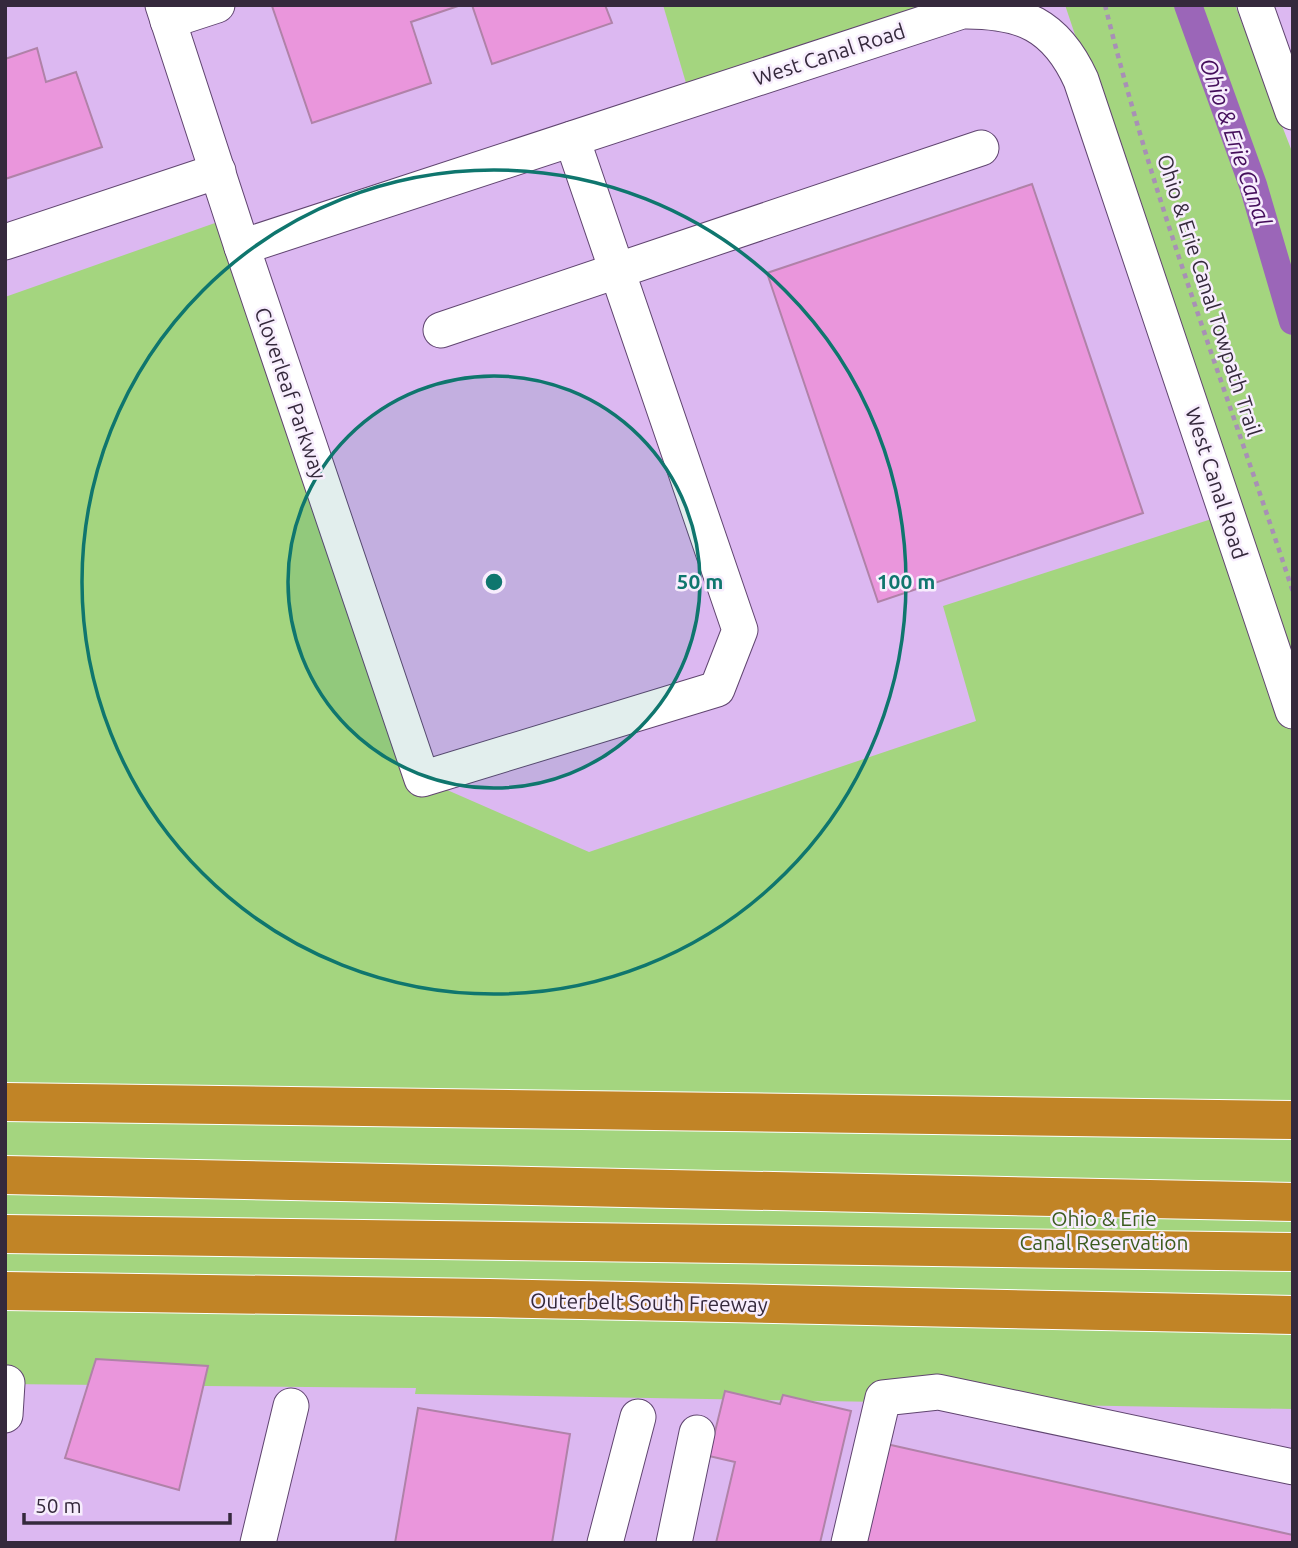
<svg xmlns="http://www.w3.org/2000/svg" width="1298" height="1548" font-family="Ubuntu,sans-serif">
  <rect width="100%" height="100%" fill="#e3c3f5"/>
  <g fill="#dcb8f1">
    <polygon points="5,5 1065,5 1293,682 5,1037"/>
    <polygon points="1255,5 1293,5 1293,112"/>
    <polygon points="5,1291 1293,1324 1293,1543 5,1543"/>
  </g>
  <g fill="#a4d57f">
    <polygon points="663,5 987,5 691,100"/>
    <polygon points="1065,5 1235,5 1293,154 1293,1409 415,1394 416,1388 5,1384 5,297 232,217 422,779 589,852 976,721 943,606 1227,514 1283,655"/>
  </g>
  <g fill="none" stroke-linecap="round" stroke-linejoin="round">
    <polyline stroke="#9b66b8" stroke-width="28" points="1188,5 1253,185 1293,321"/>
  </g>
  <g fill="#ea96dc" stroke="#b082a8" stroke-width="2">
    <polygon points="461,5 411,22 431,83 312,123 272,6"/>
    <polygon points="472,5 605,5 612,23 492,64"/>
    <polygon points="37,48 46,82 76,72 102,147 5,179 5,59"/>
    <polygon points="1032,184 1143,513 878,602 767,273"/>
    <polygon points="96,1359 208,1366 179,1490 65,1458"/>
    <polygon points="725,1391 780,1404 783,1395 851,1411 820,1543 716,1543 735,1462 709,1456"/>
    <polygon points="418,1408 570,1434 552,1543 395,1543"/>
    <polygon points="882,1443 1293,1535 1293,1543 860,1543"/>
  </g>
  <g fill="none" stroke-linecap="round" stroke-linejoin="round">
    <defs>
      <g id="minor">
        <polyline points="163,5 242,247 422,779 717,689 740,630 572,139"/>
        <polyline points="1255,5 1293,112"/>
        <polyline points="168,21 217,5"/>
        <polyline points="5,242 218,171"/>
        <path d="M242 247 962 11C1022 10 1056 25 1081 80L1293 711"/>
        <polyline points="441,330 981,148"/>
        <polyline points="5,1415 7,1383"/>
        <polyline points="258,1543 291,1406"/>
        <polyline points="605,1543 638,1417"/>
        <polyline points="674,1543 697,1433"/>
        <polyline points="849,1543 883,1398 938,1392 1293,1467"/>
      </g>
      <g id="highway">
        <polyline points="5,1102 1293,1120"/>
        <polyline points="5,1175 1293,1202"/>
        <polyline points="5,1234 1293,1252"/>
        <polyline points="5,1291 489,1298 1293,1315"/>
      </g>
    </defs>
    <use href="#minor" stroke="#604570" stroke-width="37"/>
    <use href="#highway" stroke="#fff" stroke-width="40"/>
    <path stroke="#a88fb6" stroke-width="4.5" stroke-dasharray="5 5" stroke-linecap="butt" d="M1105 5C1154 205 1229 397 1293 592"/>
    <use href="#minor" stroke="#fff" stroke-width="35"/>
    <use href="#highway" stroke="#c18426" stroke-width="38"/>
  </g>
  <circle cx="494" cy="582" r="206" fill="#0f766e" fill-opacity=".12"/>
  <g fill="none" stroke="#0f766e" stroke-width="3.5">
    <circle cx="494" cy="582" r="206"/>
    <circle cx="494" cy="582" r="412"/>
  </g>
  <g text-anchor="middle" dominant-baseline="central" stroke-width="5" stroke-linejoin="round" paint-order="stroke">
    <g font-size="21" fill="#35293c" stroke="#f7edfd">
      <text transform="translate(829 54) rotate(-18)">West Canal Road</text>
      <text transform="translate(1210 295) rotate(72)">Ohio &amp; Erie Canal Towpath Trail</text>
      <text transform="translate(291 393) rotate(71)">Cloverleaf Parkway</text>
      <text transform="translate(1217 483) rotate(72)">West Canal Road</text>
      <text transform="translate(649 1302) rotate(1)">Outerbelt South Freeway</text>
    </g>
    <g font-size="21" fill="#3b5c1e" stroke="#f7edfd">
      <text x="1104" y="1218">Ohio &amp; Erie<tspan x="1104" dy="24">Canal Reservation</tspan></text>
    </g>
    <g font-size="23" font-style="italic" fill="#440d5b" stroke="#f7edfd">
      <text transform="translate(1236 142) rotate(71)">Ohio &amp; Erie Canal</text>
    </g>
  </g>
  <circle cx="494" cy="582" r="10" fill="#0f766e" stroke="#f7edfd" stroke-width="3.5"/>
  <g font-size="21" text-anchor="middle" font-weight="bold" fill="#0f766e" stroke="#f7edfd" stroke-width="5" stroke-linejoin="round" paint-order="stroke">
    <text x="700" y="589">50 m</text>
    <text x="906" y="589">100 m</text>
  </g>
  <rect width="1298" height="1548" fill="none" stroke="#35293c" stroke-width="14"/>
  <path d="M24 1513v10h206v-10" fill="none" stroke="#35293c" stroke-width="3.5"/>
  <text x="35" y="1513" font-size="21" fill="#35293c" stroke="#f7edfd" stroke-width="5" paint-order="stroke">50 m</text>
</svg>
